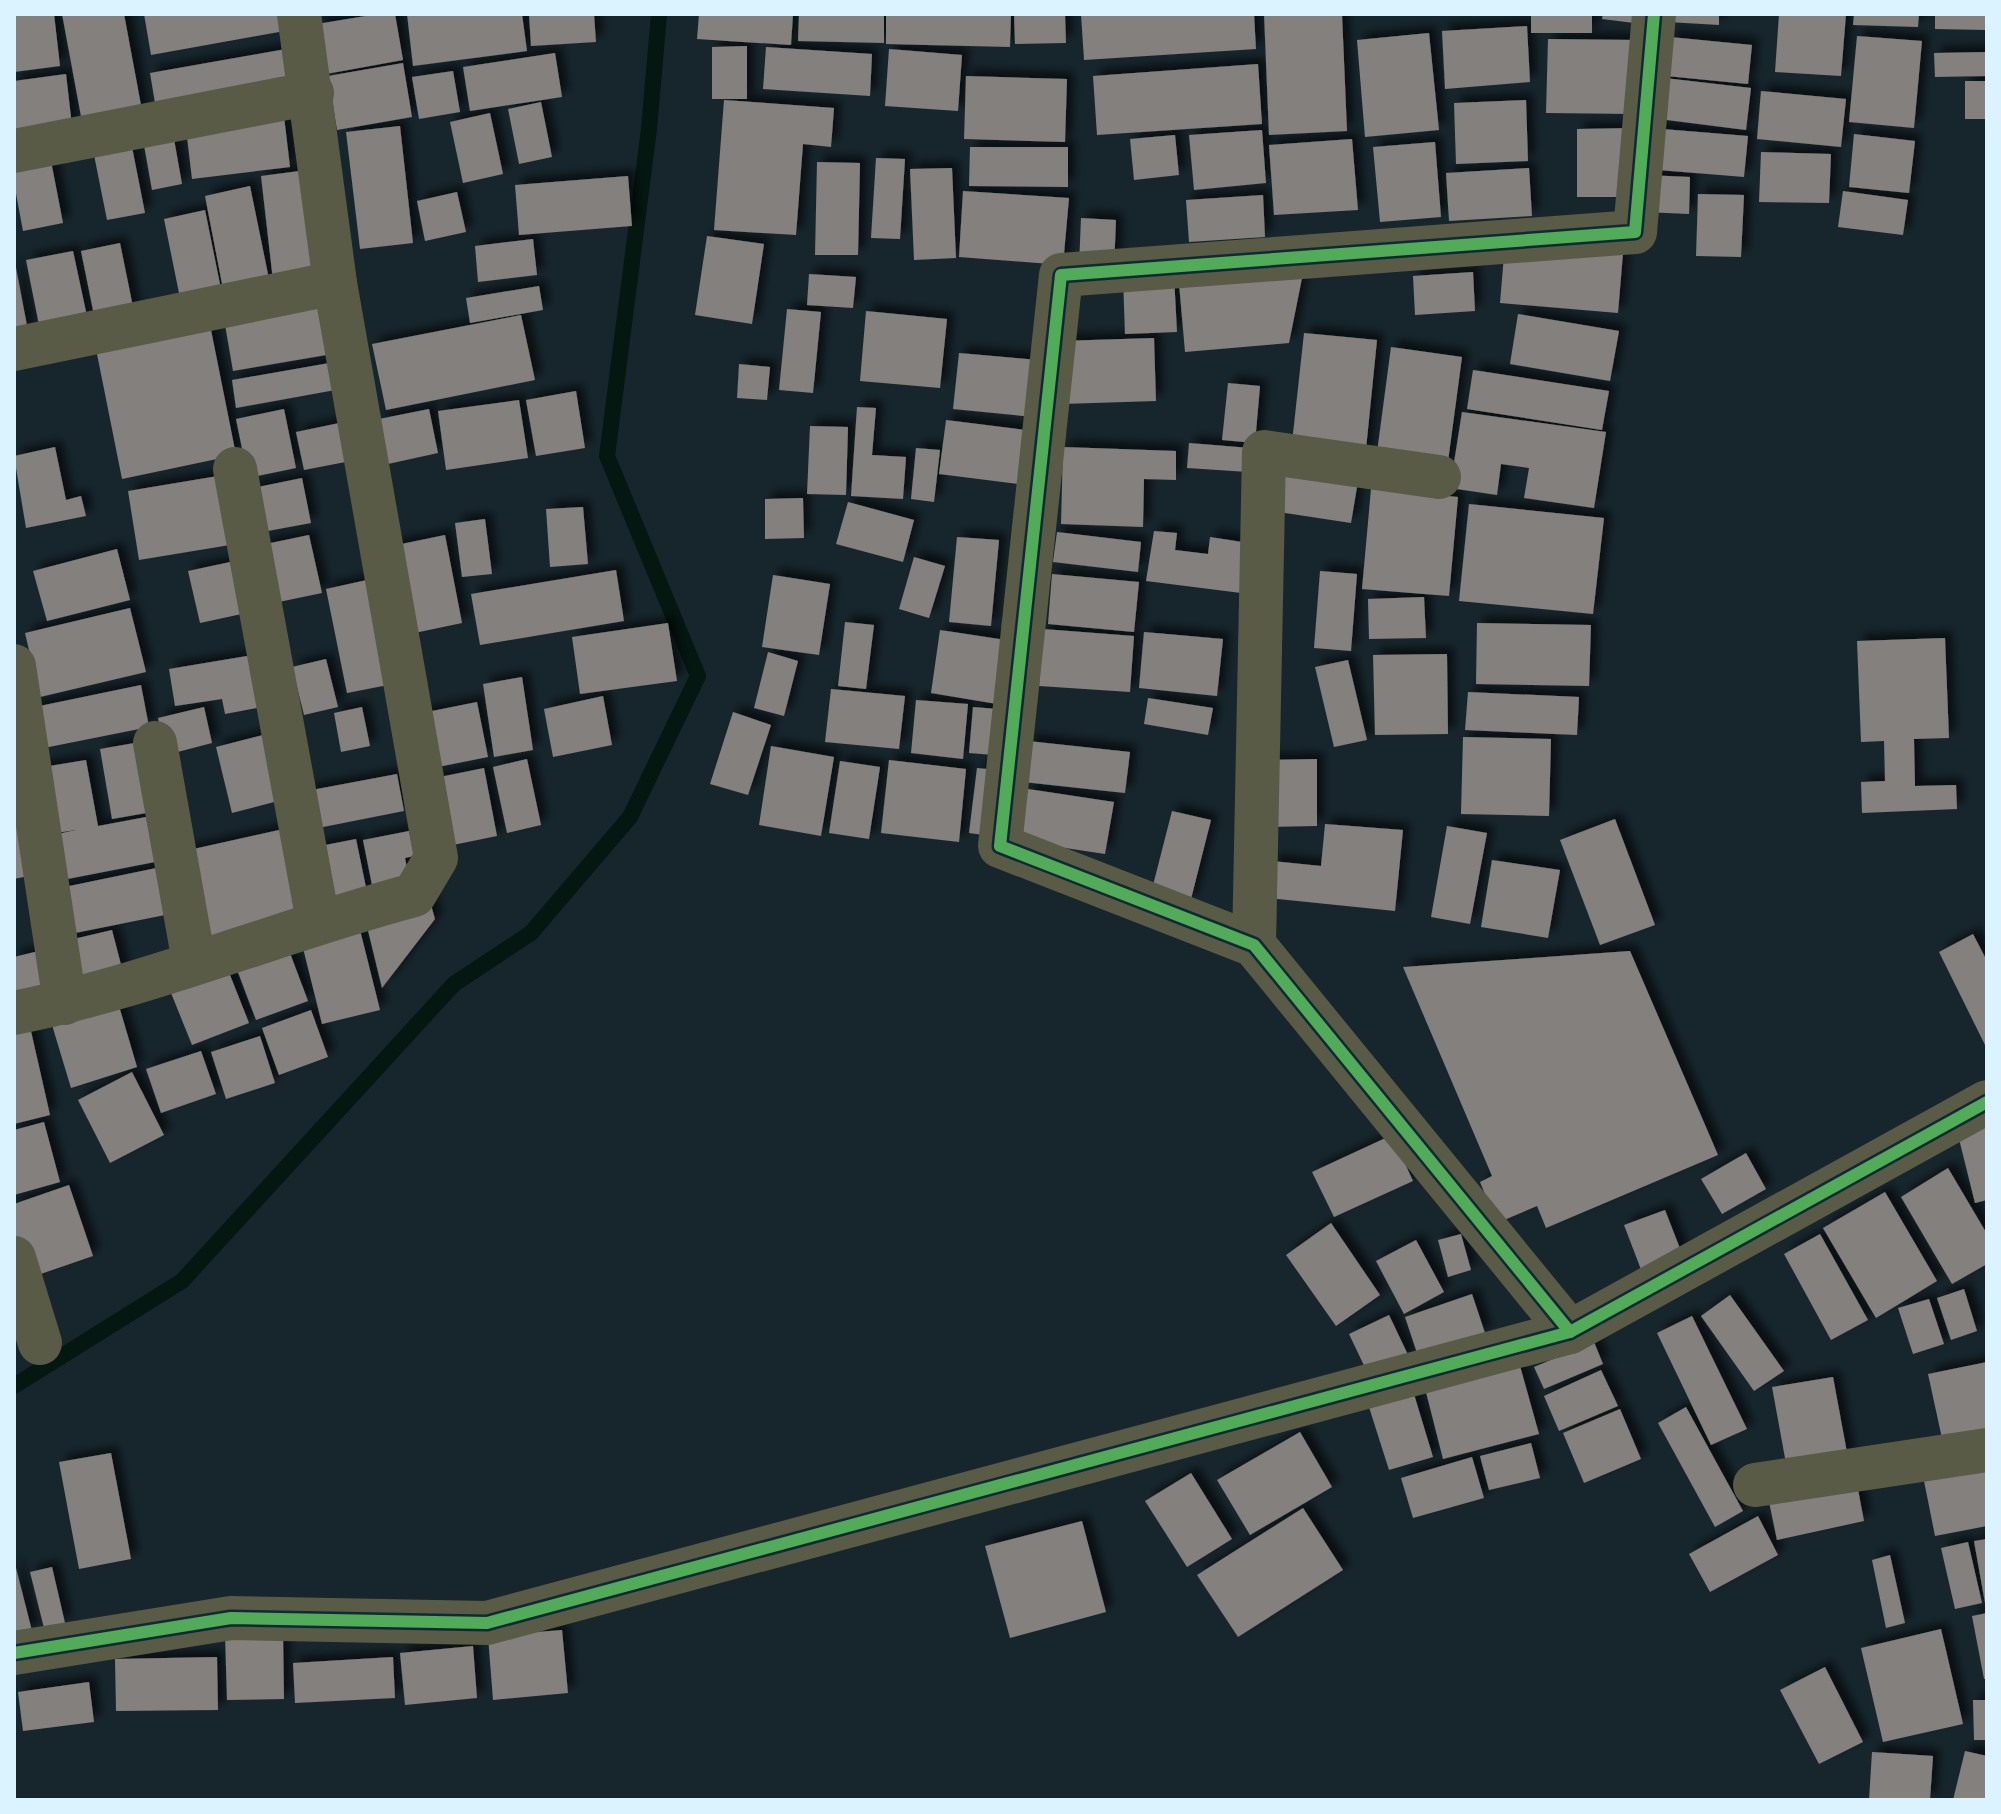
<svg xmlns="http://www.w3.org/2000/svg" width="2001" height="1814" font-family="Helvetica,sans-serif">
  <defs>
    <filter id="shadow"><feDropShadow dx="7" dy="-7" stdDeviation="4" flood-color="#0009"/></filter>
  </defs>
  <rect width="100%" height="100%" fill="#17262d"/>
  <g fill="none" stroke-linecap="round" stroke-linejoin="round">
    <polyline stroke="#041711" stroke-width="16" points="14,1386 182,1281 454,984 531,933 630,817 698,676 607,456 649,129 659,14"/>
  </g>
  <g fill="#84807d" filter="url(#shadow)">
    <polygon points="14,14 54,14 60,66 14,72"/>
    <polygon points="62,14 124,14 143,116 83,127"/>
    <polygon points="144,14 293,14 296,29 151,55"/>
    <polygon points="378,14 395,14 403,60 326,74 317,24"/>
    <polygon points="407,14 522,14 527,51 413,66"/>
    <polygon points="529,14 594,14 596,42 531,46"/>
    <polygon points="699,14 793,14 791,45 697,39"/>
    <polygon points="799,14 884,14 884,43 798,41"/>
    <polygon points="886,14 1011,14 1010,47 886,44"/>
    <polygon points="1014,14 1065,14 1066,43 1015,44"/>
    <polygon points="1081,14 1254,14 1256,49 1084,60"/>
    <polygon points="1264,14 1342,14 1347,131 1269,135"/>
    <rect x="1531" y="14" width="61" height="19"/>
    <polygon points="1603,14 1644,14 1642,24 1602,19"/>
    <polygon points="1668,14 1719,14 1719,25 1668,22"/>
    <polygon points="1779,14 1846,14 1841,76 1775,72"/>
    <polygon points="1854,14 1919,14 1918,27 1853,25"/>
    <polygon points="1935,14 1987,14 1987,30 1935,29"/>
    <polygon points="1527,26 1530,82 1445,89 1442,31"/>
    <polygon points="1429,33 1439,130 1365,137 1357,40"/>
    <polygon points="1857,36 1922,41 1914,128 1849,122"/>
    <polygon points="1670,37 1752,45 1748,84 1666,76"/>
    <polygon points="1548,39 1636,40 1635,114 1546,113"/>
    <polygon points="747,46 747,99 712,99 712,47"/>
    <polygon points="766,47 872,54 870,96 763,89"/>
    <polygon points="286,49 294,90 157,115 150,73"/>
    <polygon points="889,49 962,55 958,111 885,106"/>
    <polygon points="1987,52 1987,76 1935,77 1934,53"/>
    <polygon points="555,53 562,97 470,111 463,67"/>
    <polygon points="403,63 412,117 337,130 328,76"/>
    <polygon points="1258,64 1262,124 1097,135 1093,76"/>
    <polygon points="453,71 460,112 419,119 412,77"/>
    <polygon points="66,74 72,126 14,133 14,81"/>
    <polygon points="966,76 1067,79 1065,142 964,139"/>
    <polygon points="1656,77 1751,88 1746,130 1651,118"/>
    <rect x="1965" y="81" width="22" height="38"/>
    <polygon points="1761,91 1846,99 1841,147 1757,139"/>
    <polygon points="724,100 834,108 831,147 803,144 796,235 714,230"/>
    <polygon points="1526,100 1528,161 1456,164 1454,103"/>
    <polygon points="541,102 552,157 519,164 508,109"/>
    <polygon points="283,108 290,167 192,179 185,120"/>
    <polygon points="490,113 503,174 463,183 450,122"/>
    <polygon points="400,126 413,243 360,249 346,132"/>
    <polygon points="172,128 182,184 152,190 142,134"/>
    <polygon points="1633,128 1633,197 1577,197 1577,129"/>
    <polygon points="1650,128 1748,136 1744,177 1646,169"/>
    <polygon points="1262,130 1266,183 1194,190 1189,135"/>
    <polygon points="1854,134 1915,141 1909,193 1849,187"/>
    <polygon points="1175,135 1179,175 1134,180 1130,139"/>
    <polygon points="130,137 145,213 107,220 92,145"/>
    <polygon points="1352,139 1358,210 1274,215 1269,145"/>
    <polygon points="1435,142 1441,217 1380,222 1373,147"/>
    <polygon points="970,147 1068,147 1068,187 969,186"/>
    <polygon points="1761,152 1831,154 1829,203 1759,202"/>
    <polygon points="50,156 63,223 23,231 14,183 14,162"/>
    <polygon points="876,158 905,159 900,239 871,238"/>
    <polygon points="817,162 860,163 858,255 815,255"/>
    <polygon points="952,168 956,258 914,260 910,169"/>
    <polygon points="1529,168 1532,216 1449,221 1446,173"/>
    <polygon points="315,169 327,282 274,289 261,176"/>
    <polygon points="1645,175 1690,177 1689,214 1644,212"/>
    <polygon points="628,176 632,226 519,235 515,185"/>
    <polygon points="250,186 270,284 224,294 205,196"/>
    <polygon points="963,191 1069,198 1063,265 959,257"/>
    <polygon points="1843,191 1908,200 1903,235 1838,227"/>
    <polygon points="457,192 466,232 425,241 417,201"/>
    <polygon points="1698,194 1744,195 1741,257 1696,256"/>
    <polygon points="1263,195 1265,237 1189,242 1186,200"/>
    <polygon points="205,210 222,294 181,303 164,219"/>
    <polygon points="1081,218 1116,220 1114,268 1079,266"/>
    <polygon points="707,236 764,244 752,324 695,315"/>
    <polygon points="533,239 537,275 478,282 475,246"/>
    <polygon points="120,243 134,312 95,320 81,251"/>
    <polygon points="1505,243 1623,253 1618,313 1500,303"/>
    <polygon points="73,251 88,321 40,330 26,260"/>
    <polygon points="14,257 28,331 14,334"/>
    <polygon points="1473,272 1475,311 1415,315 1413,276"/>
    <polygon points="1303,273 1289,343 1185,352 1179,283"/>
    <polygon points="809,274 856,277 853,308 807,305"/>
    <polygon points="1174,276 1177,332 1125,334 1123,278"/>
    <polygon points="539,286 543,310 470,323 466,298"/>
    <polygon points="328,294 338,353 233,371 223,313"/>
    <polygon points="787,309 821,312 813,393 779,390"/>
    <polygon points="866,311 947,319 940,388 860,381"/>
    <polygon points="1518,314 1619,331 1610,381 1510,364"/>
    <polygon points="208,315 236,455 122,479 94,339"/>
    <polygon points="521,315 535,380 386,410 372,344"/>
    <polygon points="1304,333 1377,340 1365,459 1291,452"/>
    <polygon points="1154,338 1156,401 1062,404 1060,341"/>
    <polygon points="1391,347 1462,357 1447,469 1376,460"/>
    <polygon points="959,353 1038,360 1033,417 953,409"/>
    <polygon points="335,362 341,389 236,408 232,380"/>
    <polygon points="739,364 770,367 767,400 737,398"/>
    <polygon points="1473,370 1609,391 1602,430 1467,409"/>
    <polygon points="1228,383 1260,386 1255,443 1222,440"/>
    <polygon points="576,391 585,448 536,456 526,400"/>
    <polygon points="519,400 528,458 446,470 438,411"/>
    <polygon points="857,407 876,408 872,455 906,457 903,499 851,496"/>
    <polygon points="284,409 296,468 248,478 236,419"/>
    <polygon points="429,409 438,453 388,464 379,419"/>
    <polygon points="1462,412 1606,432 1594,508 1524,498 1529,468 1501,464 1497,495 1450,488"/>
    <polygon points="946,420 1033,431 1026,485 939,474"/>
    <polygon points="349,421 356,460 304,470 296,432"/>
    <polygon points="810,426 848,427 846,495 807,494"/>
    <polygon points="1189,443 1250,448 1248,472 1187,468"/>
    <polygon points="55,447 66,500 81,496 86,516 26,528 14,456"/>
    <polygon points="1063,447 1176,451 1176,480 1144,479 1143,527 1061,524"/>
    <polygon points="916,448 940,450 934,502 911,499"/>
    <polygon points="1281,457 1360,469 1351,523 1272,511"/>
    <polygon points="230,474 242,543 139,560 128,491"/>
    <polygon points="302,478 311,523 257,533 248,489"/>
    <polygon points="1371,489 1458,497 1449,596 1362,589"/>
    <polygon points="803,498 804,538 765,539 765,499"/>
    <polygon points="848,502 914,520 903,562 836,544"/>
    <polygon points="1469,504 1604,518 1593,614 1459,601"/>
    <polygon points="583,507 588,564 550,567 546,509"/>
    <polygon points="485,519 492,574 462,577 455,523"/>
    <polygon points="1154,531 1177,533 1175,550 1208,554 1210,537 1255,544 1249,594 1146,581"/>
    <polygon points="1057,532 1141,542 1138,572 1053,562"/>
    <polygon points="309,535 322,593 274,603 261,545"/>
    <polygon points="445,535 462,623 405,635 387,547"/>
    <polygon points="957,537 999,540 991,626 949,622"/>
    <polygon points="117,549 130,600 47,621 33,571"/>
    <polygon points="914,557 945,566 929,618 899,609"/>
    <polygon points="249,558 260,610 200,623 188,571"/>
    <polygon points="616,570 624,621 480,645 471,594"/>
    <polygon points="1320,571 1357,574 1351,651 1314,648"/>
    <polygon points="1052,574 1139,582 1134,632 1048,624"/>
    <polygon points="773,575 830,584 819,655 762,647"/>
    <polygon points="367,580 388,685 347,693 326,589"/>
    <polygon points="1424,597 1426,638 1369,639 1368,599"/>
    <polygon points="130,608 146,672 40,697 25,633"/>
    <polygon points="845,622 874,625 866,689 838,686"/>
    <polygon points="668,623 677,681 580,694 572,637"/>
    <polygon points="1477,623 1591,625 1589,686 1476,684"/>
    <polygon points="1043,629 1134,636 1130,692 1039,686"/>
    <polygon points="940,630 1019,642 1009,706 931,693"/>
    <polygon points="1144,632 1223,639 1217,696 1139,688"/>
    <polygon points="1945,638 1949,738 1914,739 1915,786 1956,785 1957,809 1862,813 1861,782 1885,781 1884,741 1861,742 1857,641"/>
    <polygon points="768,652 798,661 784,716 754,708"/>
    <polygon points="1447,654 1448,734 1375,735 1373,655"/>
    <polygon points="253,655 262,707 225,714 222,699 175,706 169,669"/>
    <polygon points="326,659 338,707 304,715 292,667"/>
    <polygon points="1348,660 1367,740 1334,747 1315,667"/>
    <polygon points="522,677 533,750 494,757 483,684"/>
    <polygon points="141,685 149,727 39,749 30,708"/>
    <polygon points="831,689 905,696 899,749 825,742"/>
    <polygon points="1468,692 1579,697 1577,735 1465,730"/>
    <polygon points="603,696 612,745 553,757 544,709"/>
    <polygon points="1148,698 1213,708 1208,735 1144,724"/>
    <polygon points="916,700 968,704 963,759 911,753"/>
    <polygon points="477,702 488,757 428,769 417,714"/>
    <polygon points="204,707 212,743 166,755 158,718"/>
    <polygon points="362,707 370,746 341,752 334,713"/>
    <polygon points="973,707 1010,710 1006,756 969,753"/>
    <polygon points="733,712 771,725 748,795 710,784"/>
    <polygon points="263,735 278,801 232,813 216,747"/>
    <polygon points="1463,737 1551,739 1549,816 1461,814"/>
    <polygon points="146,741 158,811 112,819 100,749"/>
    <polygon points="1028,741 1130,752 1125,793 1023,782"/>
    <polygon points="771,746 834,757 821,836 759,825"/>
    <polygon points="527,759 541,825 507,833 493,767"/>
    <polygon points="1317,759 1317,826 1265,827 1264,760"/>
    <polygon points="86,760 98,826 146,817 155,862 52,882 44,837 76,830 42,835 31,769"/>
    <polygon points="889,760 966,769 959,842 881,833"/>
    <polygon points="840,761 880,767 869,839 829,833"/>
    <polygon points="484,768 497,836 443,847 430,779"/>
    <polygon points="977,768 1007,771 998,837 969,833"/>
    <polygon points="397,774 404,811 308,830 301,792"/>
    <polygon points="1028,789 1114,802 1105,854 1019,841"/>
    <polygon points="14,802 33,875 14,879"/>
    <polygon points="1172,811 1211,820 1190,903 1151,893"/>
    <polygon points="1615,819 1655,925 1600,945 1560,840"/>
    <polygon points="1325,824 1403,830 1395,911 1268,898 1272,861 1321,866"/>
    <polygon points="1447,826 1487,833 1470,924 1431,917"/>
    <polygon points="288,828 306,912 201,950 180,852"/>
    <polygon points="409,831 414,856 405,858 411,888 374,895 363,840"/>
    <polygon points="356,839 369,902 324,911 310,848"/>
    <polygon points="1492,860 1560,870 1548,938 1481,927"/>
    <polygon points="166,866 175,913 60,936 50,890"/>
    <polygon points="429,898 435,919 382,988 364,914"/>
    <polygon points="357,918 380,1010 322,1024 299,932"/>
    <polygon points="112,930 126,984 75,996 61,942"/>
    <polygon points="1973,934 1987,961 1987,1049 1939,952"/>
    <polygon points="285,940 308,1001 256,1020 233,959"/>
    <polygon points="43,950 54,997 14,1007 14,957"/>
    <polygon points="1630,951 1718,1155 1546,1228 1537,1206 1497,1223 1480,1182 1492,1176 1403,967"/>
    <polygon points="226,965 249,1023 192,1045 169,988"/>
    <polygon points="116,996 137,1067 71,1088 49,1015"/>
    <polygon points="311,1010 328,1057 279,1075 262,1028"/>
    <polygon points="28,1018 50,1115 14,1124 14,1021"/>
    <polygon points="260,1036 275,1083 226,1099 211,1052"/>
    <polygon points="201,1051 216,1094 161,1113 146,1069"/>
    <polygon points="132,1072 164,1135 110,1163 78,1100"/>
    <polygon points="1987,1120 1987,1200 1975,1203 1956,1127"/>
    <polygon points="44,1122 60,1182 14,1195 14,1130"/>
    <polygon points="1392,1135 1413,1181 1334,1217 1312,1172"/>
    <polygon points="1746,1153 1766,1189 1722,1214 1701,1179"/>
    <polygon points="1948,1168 1987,1234 1987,1264 1952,1284 1901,1197"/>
    <polygon points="69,1185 93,1256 29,1278 14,1232 14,1204"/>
    <polygon points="1885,1192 1937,1281 1876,1318 1823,1228"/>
    <polygon points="1665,1210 1686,1264 1645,1280 1624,1225"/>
    <polygon points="1331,1223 1380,1295 1336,1326 1286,1255"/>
    <polygon points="1461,1234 1471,1270 1448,1277 1438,1240"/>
    <polygon points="1820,1234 1868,1320 1831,1340 1784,1254"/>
    <polygon points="1416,1240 1444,1292 1404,1314 1376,1261"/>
    <polygon points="1964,1289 1977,1331 1951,1340 1937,1298"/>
    <polygon points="1472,1294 1485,1333 1418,1356 1405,1317"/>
    <polygon points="1730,1295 1784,1371 1754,1391 1701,1316"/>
    <polygon points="1929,1299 1944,1344 1913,1354 1898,1308"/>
    <polygon points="1389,1315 1409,1357 1369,1376 1349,1334"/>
    <polygon points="1692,1316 1747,1429 1711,1445 1657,1333"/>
    <polygon points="1594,1342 1603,1364 1544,1389 1534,1367"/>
    <polygon points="1987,1362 1987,1434 1943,1443 1928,1374"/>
    <polygon points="1520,1366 1539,1434 1443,1459 1426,1392"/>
    <polygon points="1601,1370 1618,1406 1559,1431 1544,1396"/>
    <polygon points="1833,1377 1848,1458 1787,1469 1772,1387"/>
    <polygon points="1413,1391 1433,1457 1389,1470 1368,1404"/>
    <polygon points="1686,1407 1743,1511 1715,1527 1658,1423"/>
    <polygon points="1620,1409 1641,1459 1584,1483 1563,1433"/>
    <polygon points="1300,1432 1332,1487 1250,1535 1217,1480"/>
    <polygon points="1531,1443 1540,1478 1489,1490 1480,1456"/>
    <polygon points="111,1453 131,1559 79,1569 59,1462"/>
    <polygon points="1472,1457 1484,1498 1413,1518 1401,1478"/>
    <polygon points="1987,1459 1987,1526 1935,1536 1922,1471"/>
    <polygon points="1191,1473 1232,1539 1187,1567 1145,1501"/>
    <polygon points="1856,1479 1864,1521 1777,1540 1768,1497"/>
    <polygon points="1303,1508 1343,1570 1238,1637 1197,1575"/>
    <polygon points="1758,1516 1778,1555 1710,1592 1689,1554"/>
    <polygon points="1082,1521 1106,1612 1010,1638 985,1546"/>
    <polygon points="1987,1539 1987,1603 1985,1603 1974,1541"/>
    <polygon points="1968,1542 1982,1603 1955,1609 1941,1548"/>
    <polygon points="1890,1555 1905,1623 1886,1628 1872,1560"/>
    <polygon points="14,1560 32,1631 14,1635"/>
    <polygon points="52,1567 65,1623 44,1628 30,1572"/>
    <polygon points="1987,1613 1987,1678 1984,1679 1972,1616"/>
    <polygon points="1941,1629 1963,1724 1883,1742 1861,1648"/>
    <polygon points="562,1630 568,1693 493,1700 488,1636"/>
    <polygon points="283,1633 284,1699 227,1700 225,1634"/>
    <polygon points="473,1646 477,1698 405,1705 400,1653"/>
    <polygon points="217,1657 218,1710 116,1711 115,1659"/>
    <polygon points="393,1657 395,1698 295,1703 293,1663"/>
    <polygon points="1825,1667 1863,1742 1819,1764 1780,1690"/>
    <polygon points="89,1682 94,1722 23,1731 18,1692"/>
    <polygon points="1973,1700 1987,1700 1987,1740 1974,1740"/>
    <polygon points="1965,1751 1987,1756 1987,1800 1953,1800"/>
    <polygon points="1872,1752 1933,1756 1930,1800 1869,1800"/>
  </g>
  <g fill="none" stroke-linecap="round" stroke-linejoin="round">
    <g stroke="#595b46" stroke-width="44">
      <polyline points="14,151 312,93"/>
      <polyline points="14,349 335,283"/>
      <polyline points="235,469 318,921"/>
      <polyline points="14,666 65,1003"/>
      <polyline points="155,743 194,962"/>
      <polyline points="1254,945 1264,452 1439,477"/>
      <path d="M14 1013C150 986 279 931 414 895L436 858 335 283 299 14"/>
      <polyline points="14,1258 40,1343"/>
      <polyline points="1570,1332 1254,945 1000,846 1061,275 1635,232 1654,14"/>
      <polyline points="1755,1485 1987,1450"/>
      <polyline points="14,1653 231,1618 487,1623 1570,1332 1987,1102"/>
    </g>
    <defs>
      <g id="cycleway">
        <polyline points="1570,1332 1254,945 1000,846 1061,275 1635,232 1654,14"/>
        <polyline points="14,1653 231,1618 487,1623 1570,1332 1987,1102"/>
      </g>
    </defs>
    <use href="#cycleway" stroke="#0f2a35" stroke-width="17"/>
    <use href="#cycleway" stroke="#51ab58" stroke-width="12"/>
  </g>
  <rect width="2001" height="1814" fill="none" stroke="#dbf3fe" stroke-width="32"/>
</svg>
